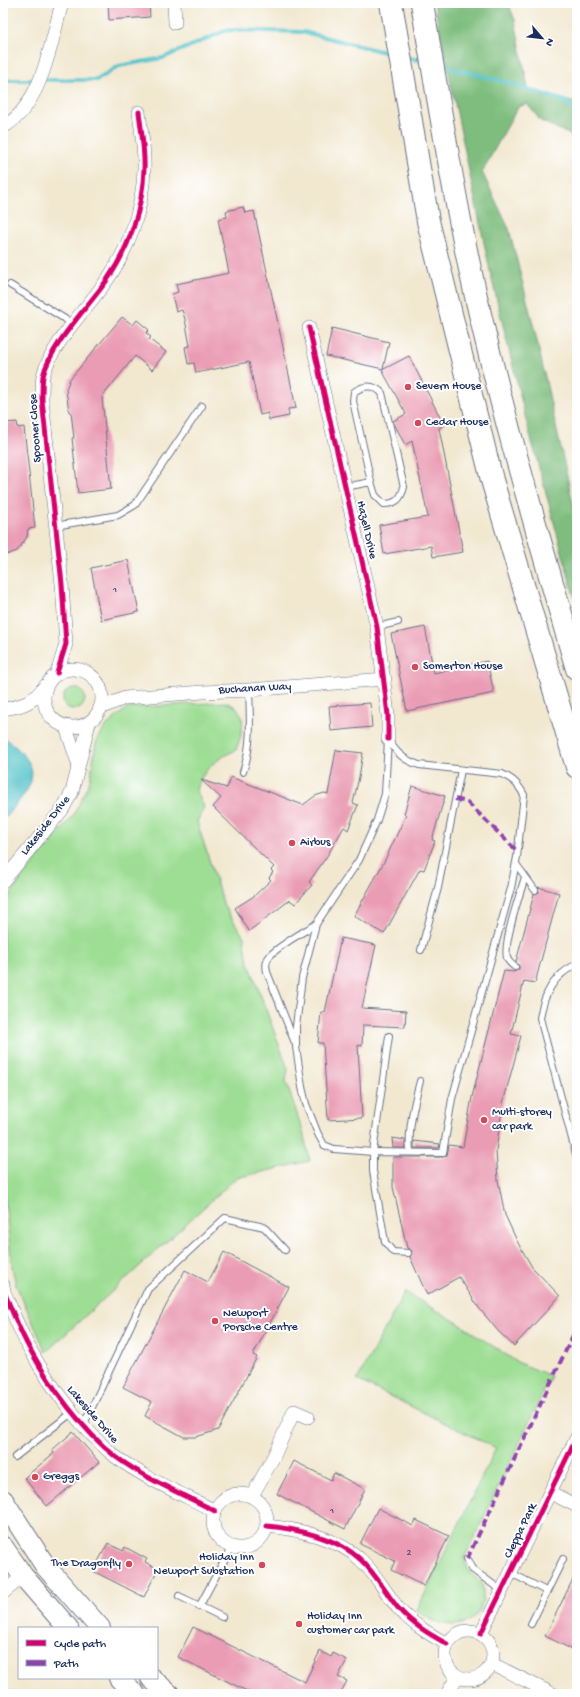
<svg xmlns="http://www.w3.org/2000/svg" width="580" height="1697" font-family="'Gochi Hand',sans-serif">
  <rect width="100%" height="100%" fill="#fff"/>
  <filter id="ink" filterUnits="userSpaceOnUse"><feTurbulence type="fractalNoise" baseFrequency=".025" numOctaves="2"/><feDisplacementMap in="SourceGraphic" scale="8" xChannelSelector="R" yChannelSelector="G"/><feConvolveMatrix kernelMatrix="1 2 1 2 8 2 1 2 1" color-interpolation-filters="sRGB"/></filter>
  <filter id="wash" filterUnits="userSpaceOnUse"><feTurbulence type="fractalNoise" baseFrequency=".012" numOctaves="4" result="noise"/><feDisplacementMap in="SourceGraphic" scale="16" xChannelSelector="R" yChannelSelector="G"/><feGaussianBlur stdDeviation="0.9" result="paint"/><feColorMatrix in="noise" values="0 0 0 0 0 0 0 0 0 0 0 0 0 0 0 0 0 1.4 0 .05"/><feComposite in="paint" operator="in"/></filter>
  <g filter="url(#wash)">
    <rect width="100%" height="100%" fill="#f2e8d0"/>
    <g fill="#9ede94" stroke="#5c8679">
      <circle cx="74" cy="699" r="11"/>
      <path d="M225 702C250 709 243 732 236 750 216 759 203 769 196 790L204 807 197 822 224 906 244 937 248 961 288 1069 286 1081 303 1132 310 1161 236 1178 46 1352 16 1285 12 1267 3 1181V905L24 875 73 816 90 781 96 743 105 727 127 708Z"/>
      <path d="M405 1292 458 1323 517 1362 551 1376 464 1559 470 1573 482 1582C491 1629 446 1636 417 1610L496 1448 357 1380Z"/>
    </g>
    <polygon fill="#7ebd7e" stroke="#4c766e" points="434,3 508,3 515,20 528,88 565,101 577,101 577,138 541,121 527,104 518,107 482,172 509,229 535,332 577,521 577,607 526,420 491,276"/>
    <path fill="#56c4cb" stroke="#387a94" d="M4 737C29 757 44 772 19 801 14 807 9 815 3 819Z"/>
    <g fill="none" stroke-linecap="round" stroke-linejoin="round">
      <g stroke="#56c4cb" stroke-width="4">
        <polyline points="406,57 425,62"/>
        <polyline points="439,65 502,81 565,101 577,113"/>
        <polyline points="3,80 97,80 119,66 163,58 227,30 304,32 392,54"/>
      </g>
    </g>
    <g id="blocks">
      <g fill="#ea9cb4">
        <polygon points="108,3 149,3 150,17 109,20"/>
        <polygon points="243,207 245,213 254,211 296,408 288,409 289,416 269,420 268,413 260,415 249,362 196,373 194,363 188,364 185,347 190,346 185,319 182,310 176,312 172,294 178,292 176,284 229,273 218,219 227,217 226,211"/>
        <polygon points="122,317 133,325 137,320 149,330 146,333 151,337 149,339 166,352 152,370 135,356 102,397 111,489 78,493 72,438 74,438 71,412 69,412 66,389 70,379"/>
        <polygon points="332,328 389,342 383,369 326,356"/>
        <polygon points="409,356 444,425 439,428 463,552 433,557 431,546 384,554 379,525 428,517 412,441 405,445 393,421 406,414 382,370"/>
        <polygon points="17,422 18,428 24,427 35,528 28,529 27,537 17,551 3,556 3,423"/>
        <polygon points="128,560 139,612 101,620 91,568"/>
        <polygon points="425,627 434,673 487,661 494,693 407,711 391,634"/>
        <polygon points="370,703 372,727 331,731 329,706"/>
        <polygon points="336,750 363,753 359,777 353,803 358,805 348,830 344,827 327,856 309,882 312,885 295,904 290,900 249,931 235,908 254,896 271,880 269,878 273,872 271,870 274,867 213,807 221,798 201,780 227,788 231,777 303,805 315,796 324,793 328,794"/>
        <polygon points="412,786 445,796 432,840 435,841 424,870 420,869 384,934 354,916 385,860 406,815 404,814"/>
        <polygon points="538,887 559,893 535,983 524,981 511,1034 521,1036 503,1103 496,1151 498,1180 505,1215 518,1243 532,1267 560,1296 514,1346 498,1331 479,1308 459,1277 427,1295 410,1257 412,1251 407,1248 393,1187 393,1157 443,1157 447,1155 449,1145 463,1147 472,1097 504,971 514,972 519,969 519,966 516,962 534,894 539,892"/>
        <polygon points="341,938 376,945 362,1008 406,1011 405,1027 363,1025 362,1046 358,1045 362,1118 328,1120 323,1043 318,1043 321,1012 325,1012"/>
        <polygon points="392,1138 405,1140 405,1148 393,1148"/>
        <polygon points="414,1141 440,1144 439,1148 414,1148"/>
        <polygon points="224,1252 289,1287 253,1355 257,1357 218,1430 196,1437 184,1437 145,1416 152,1402 123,1387 185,1270 208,1282"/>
        <polygon points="73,1432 99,1462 47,1506 24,1478 54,1453 52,1450"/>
        <polygon points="294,1461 331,1480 334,1473 365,1489 345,1529 277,1494"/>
        <polygon points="378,1508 413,1526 416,1520 449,1536 424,1586 391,1570 395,1561 360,1544"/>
        <polygon points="108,1543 123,1551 125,1547 147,1559 145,1562 158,1569 144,1597 93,1571"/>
        <polygon points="577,1571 577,1652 545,1636"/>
        <polygon points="193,1627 305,1682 320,1651 331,1657 333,1653 347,1660 338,1677 347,1681 340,1694 253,1694 178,1657"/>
      </g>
    </g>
  </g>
  <g filter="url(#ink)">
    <use href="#blocks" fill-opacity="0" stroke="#667086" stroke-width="1"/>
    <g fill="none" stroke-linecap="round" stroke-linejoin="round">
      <defs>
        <g id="service">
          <polyline points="10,285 73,324"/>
          <path d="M345 487 371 482 375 495 384 504C396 504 401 499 404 487L382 393C373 384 364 385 354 392L353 401 371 482"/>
          <polyline points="55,526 118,515 135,505 202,406"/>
          <polyline points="377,627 398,622"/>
          <path d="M388 739C396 753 404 760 419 765L502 774C513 779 518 784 524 795L517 857 511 888 452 1099 443 1153 373 1152V1171L385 1242 393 1252 408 1253"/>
          <polyline points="388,739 385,794 377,820 359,860 316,924 302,978 296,1026 296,1047 302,1087 306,1104 318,1134 324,1145 334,1149 373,1152 389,1036"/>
          <path d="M243 772C252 746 250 718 249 690"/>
          <polyline points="516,864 535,890"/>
          <polyline points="421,950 438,888 461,770"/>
          <path d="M577 964C554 975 544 993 540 1018L577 1158"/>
          <path d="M515 967C511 964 509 963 507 958 503 942 520 894 525 877"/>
          <path d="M295 1043 267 972C266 967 265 961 269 957 276 947 305 931 316 924"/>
          <path d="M410 1152C408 1128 414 1104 420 1081"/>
          <polyline points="84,1424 148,1289 225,1218 264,1227 285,1250"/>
          <polyline points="15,1457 73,1412"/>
          <polyline points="467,1559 472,1569 502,1591"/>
          <polyline points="511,1573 546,1591"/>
          <polyline points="179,1596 222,1617"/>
          <polyline points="199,1607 232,1546"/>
          <polyline points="531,1624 563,1559"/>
        </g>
        <g id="minor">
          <polyline points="174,3 175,23"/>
          <path d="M3 127C42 106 51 42 62 3"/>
          <polyline points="309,328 377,627 388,715 388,739"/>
          <circle cx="73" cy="698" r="29"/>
          <path d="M57 673 66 644 62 584 42 400C42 392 42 383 43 376 51 344 88 307 107 280 129 249 143 207 144 169 145 150 141 130 139 112"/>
          <polyline points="100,708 125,698 203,692 249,690 385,679"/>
          <path d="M3 709C24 706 32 703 45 686"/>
          <polyline points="66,727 78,763"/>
          <polyline points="3,881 62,810 72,792 89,723"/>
          <path d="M3 1285 4 1292C13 1312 20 1332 31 1351 50 1386 84 1432 116 1457 146 1479 182 1494 215 1511"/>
          <polyline points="551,1493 577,1506"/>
          <circle cx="240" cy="1521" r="27"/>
          <polyline points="252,1496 274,1456 294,1411 308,1417"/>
          <path d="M267 1526C298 1529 338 1538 361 1560 376 1574 385 1592 398 1608 412 1624 429 1634 447 1644"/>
          <polyline points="3,1593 23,1576"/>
          <circle cx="469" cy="1655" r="24"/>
          <polyline points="481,1633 577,1437"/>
          <polyline points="492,1664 553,1694"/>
          <polyline points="447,1694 457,1677"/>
        </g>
        <g id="primary">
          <polyline points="3,1500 46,1567 100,1628"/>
          <polyline points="3,1547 23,1576 68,1628"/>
          <polyline points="119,1678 135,1694"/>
          <polyline points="151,1678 169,1694"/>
        </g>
        <g id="motorway">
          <polyline points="391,3 428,221 492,480 577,767"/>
          <path d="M422 3C434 75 446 148 460 220 489 371 534 521 577 669"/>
        </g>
      </defs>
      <use href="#service" stroke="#667086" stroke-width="8"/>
      <use href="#minor" stroke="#667086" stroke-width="14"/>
      <use href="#primary" stroke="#667086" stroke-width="22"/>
      <use href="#motorway" stroke="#667086" stroke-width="24"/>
      <use href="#service" stroke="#fff" stroke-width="6"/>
      <use href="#minor" stroke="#fff" stroke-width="13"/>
      <use href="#primary" stroke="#fff" stroke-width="20"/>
      <use href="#motorway" stroke="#fff" stroke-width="22"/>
      <g stroke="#8e44ad" stroke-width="4" stroke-dasharray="8 4" stroke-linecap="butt">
        <polyline points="455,799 467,802 518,852"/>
        <polyline points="467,1559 577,1327"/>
      </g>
      <defs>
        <g id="cycleway">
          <polyline points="309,328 377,627 388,715 388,739"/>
          <path d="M57 673 66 644 62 584 42 400C42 392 42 383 43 376 51 344 88 307 107 280 129 249 143 207 144 169 145 150 141 130 139 112"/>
          <path d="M3 1285 4 1292C13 1312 20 1332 31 1351 50 1386 84 1432 116 1457 146 1479 182 1494 215 1511"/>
          <path d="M267 1526C298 1529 338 1538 361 1560 376 1574 385 1592 398 1608 412 1624 429 1634 447 1644"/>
          <polyline points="481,1633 577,1437"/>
        </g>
      </defs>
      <use href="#cycleway" stroke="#fff" stroke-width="8"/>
      <use href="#cycleway" stroke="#d6006c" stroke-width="5"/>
    </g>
  </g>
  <g fill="#d1495b" stroke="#fff" stroke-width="1.5">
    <circle cx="408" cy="387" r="4"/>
    <circle cx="418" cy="423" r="4"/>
    <circle cx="415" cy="667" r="4"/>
    <circle cx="292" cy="843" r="4"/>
    <circle cx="484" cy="1120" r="4"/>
    <circle cx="215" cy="1321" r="4"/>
    <circle cx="35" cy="1477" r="4"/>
    <circle cx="129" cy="1564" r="4"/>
    <circle cx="262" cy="1565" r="4"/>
    <circle cx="299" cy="1624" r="4"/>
  </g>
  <g text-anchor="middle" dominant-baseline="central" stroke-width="4" stroke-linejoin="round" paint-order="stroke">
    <g font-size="10" fill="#4f4a74">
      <text x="115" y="590">1</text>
      <text x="332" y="1511">1</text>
      <text x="409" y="1553">2</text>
    </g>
    <g font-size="12" fill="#1b2f5e" stroke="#fff" text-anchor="start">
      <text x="416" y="387">Severn House</text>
      <text x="426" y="423">Cedar House</text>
      <text x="423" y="667">Somerton House</text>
      <text x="300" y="843">Airbus</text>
      <text x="492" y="1113">Multi-storey<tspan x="492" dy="14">car park</tspan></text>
      <text x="223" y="1314">Newport<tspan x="223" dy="14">Porsche Centre</tspan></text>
      <text x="43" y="1477">Greggs</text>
      <text x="254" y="1558" text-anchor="end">Holiday Inn<tspan x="254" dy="14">Newport Substation</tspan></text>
      <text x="121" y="1564" text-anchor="end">The Dragonfly</text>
      <text x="307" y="1617">Holiday Inn<tspan x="307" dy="14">customer car park</tspan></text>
    </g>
    <g font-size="12" fill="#1b2f5e" stroke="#fff">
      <text transform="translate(36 428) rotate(-94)">Spooner Close</text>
      <text transform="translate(366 530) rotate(77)">Hazell Drive</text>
      <text transform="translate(255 689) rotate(-3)">Buchanan Way</text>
      <text transform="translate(46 826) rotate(-52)">Lakeside Drive</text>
      <text transform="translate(92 1415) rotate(49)">Lakeside Drive</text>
      <text transform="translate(521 1531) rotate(-64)">Cleppa Park</text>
    </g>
  </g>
  <rect width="580" height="1697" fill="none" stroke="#fff" stroke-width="16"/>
  <rect x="18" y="1627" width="140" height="52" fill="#ffffff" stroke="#a4acbf"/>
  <rect x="26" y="1640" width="20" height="6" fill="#d6006c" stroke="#a4acbf"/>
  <text x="54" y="1647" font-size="12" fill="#1b2f5e">Cycle path</text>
  <rect x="26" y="1660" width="20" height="6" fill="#8e44ad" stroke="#a4acbf"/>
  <text x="54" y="1667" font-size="12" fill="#1b2f5e">Path</text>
  <g transform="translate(542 38) rotate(118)" stroke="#ffffff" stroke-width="3" paint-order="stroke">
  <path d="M0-3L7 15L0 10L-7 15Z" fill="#1b2f5e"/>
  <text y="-6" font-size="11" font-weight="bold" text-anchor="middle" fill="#1b2f5e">N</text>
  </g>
</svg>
